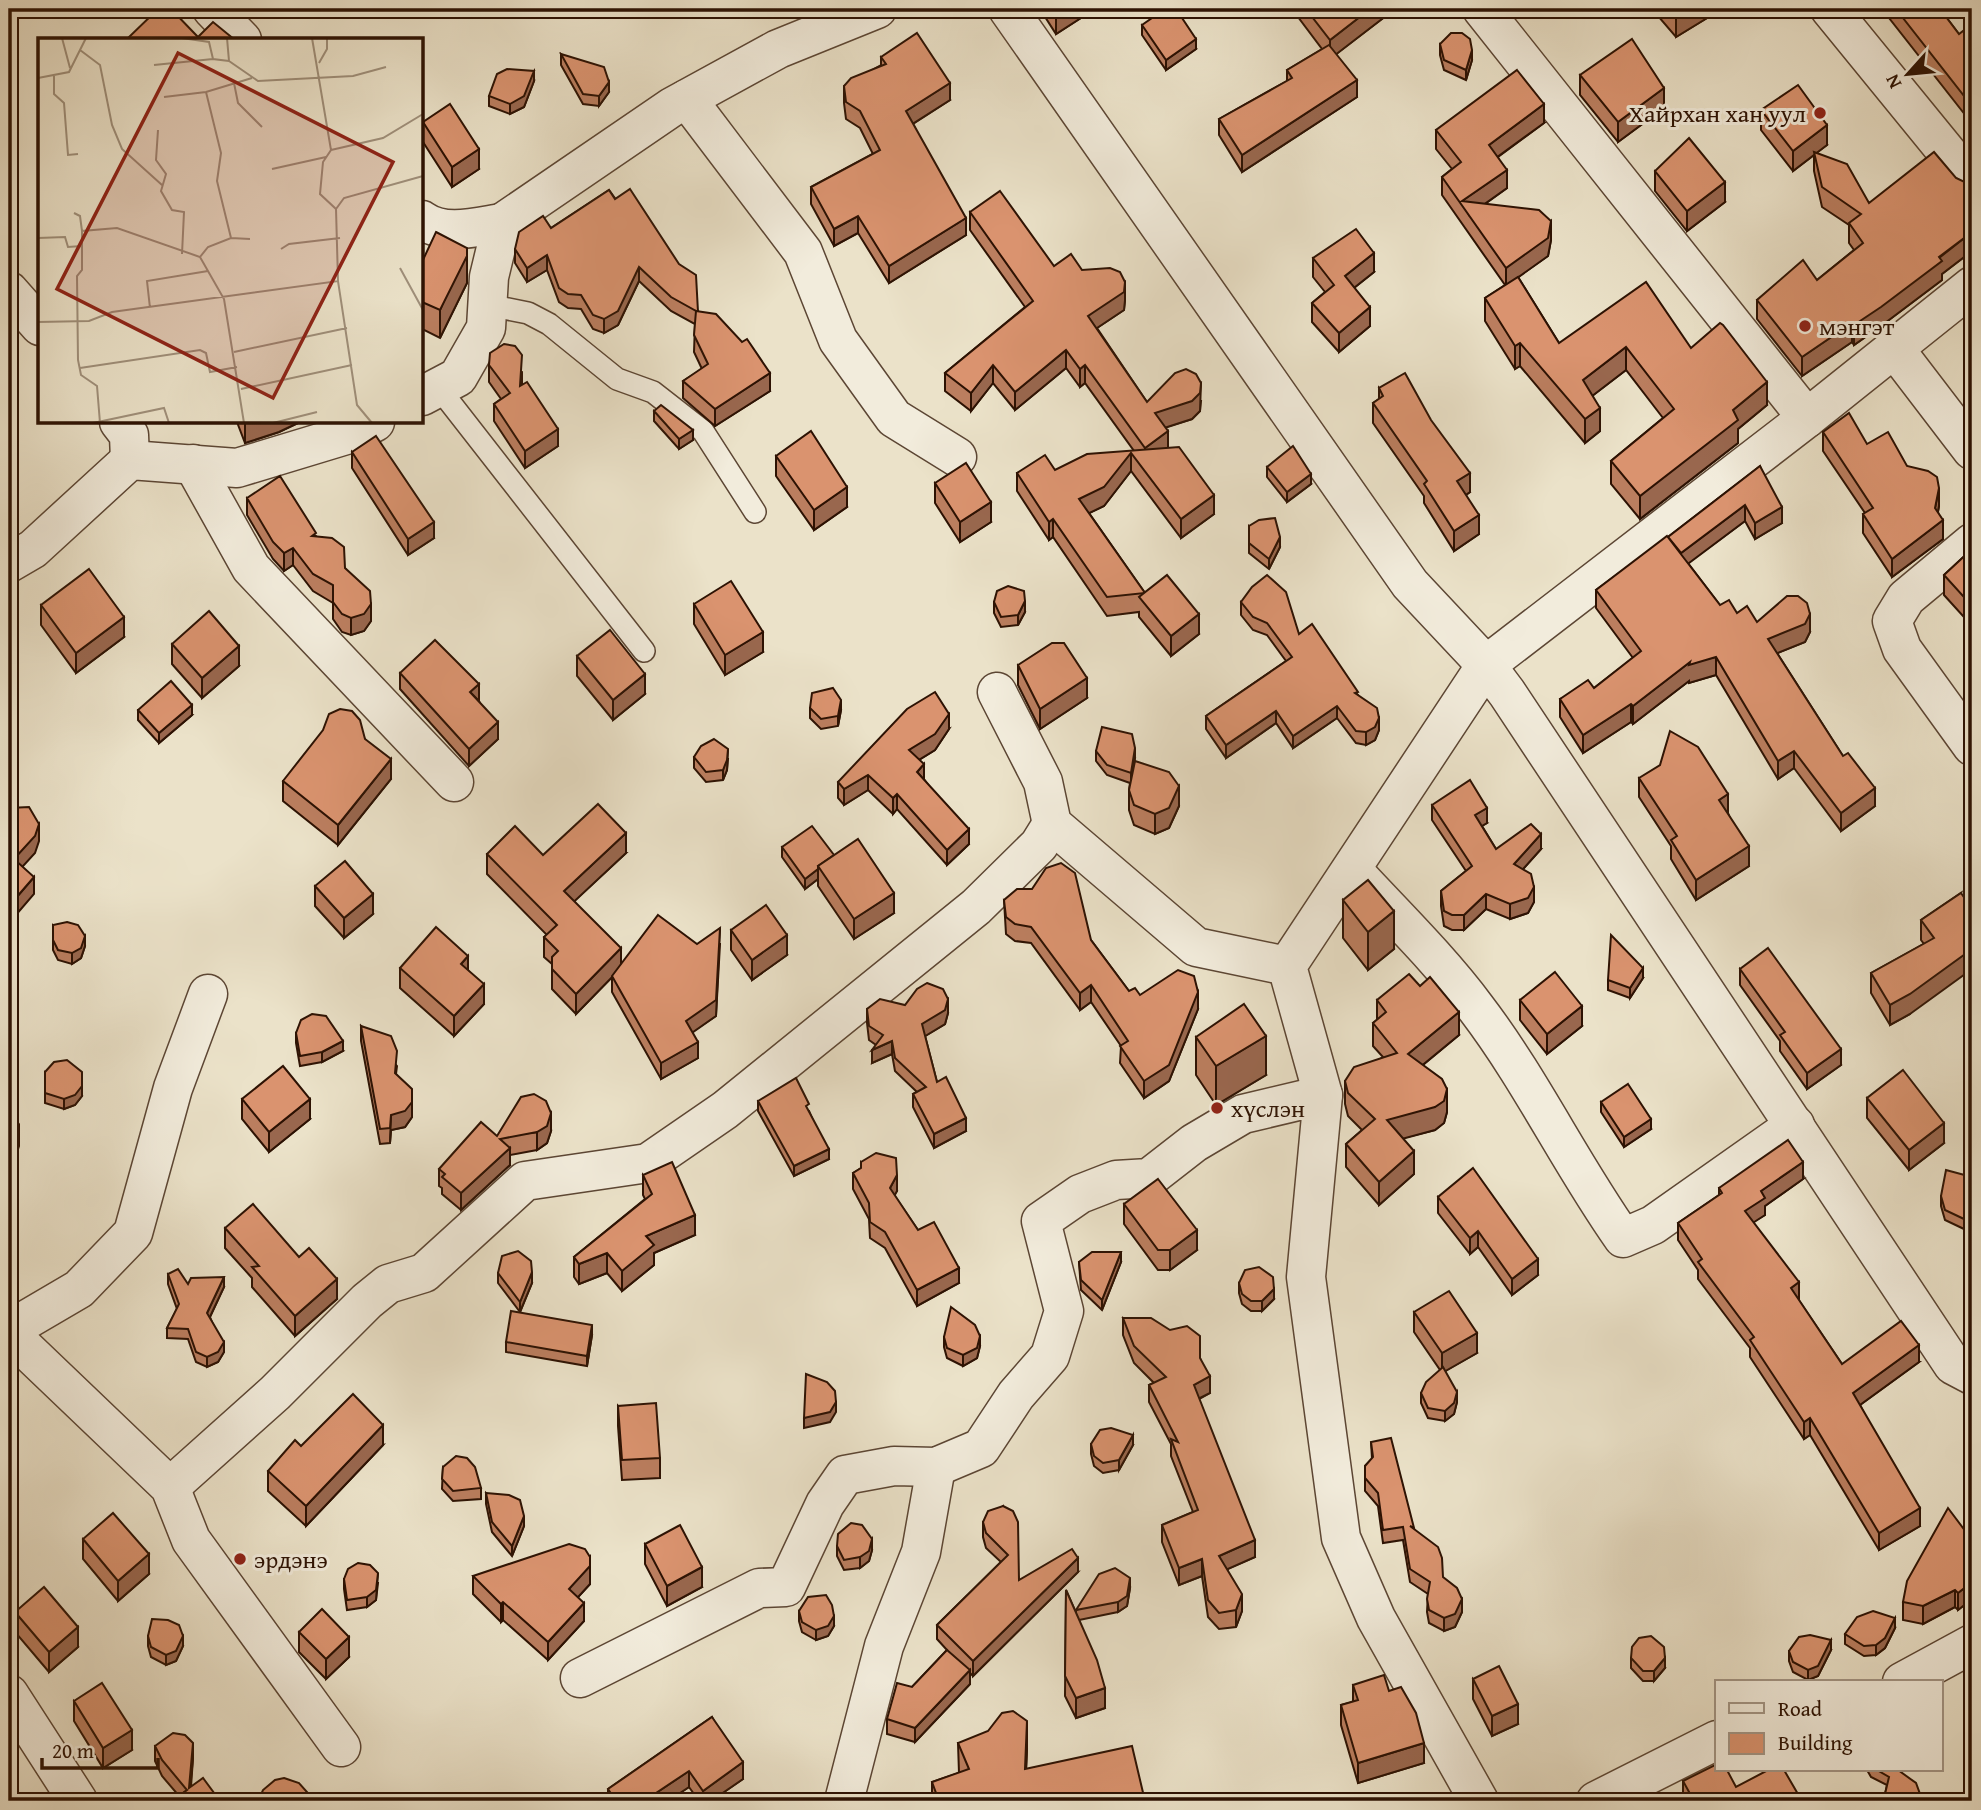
<svg xmlns="http://www.w3.org/2000/svg" width="1981" height="1810" font-family="'Gentium Book Plus',serif">
  <rect width="100%" height="100%" fill="#ebe2c9"/>
  <filter id="stains"><feTurbulence type="fractalNoise" baseFrequency=".00286" numOctaves="4"/><feColorMatrix values="0 0 0 0 .2 0 0 0 0 .09 0 0 0 0 .02 0 0 0 .5 -.17"/></filter>
  <radialGradient id="worn" r=".72"><stop offset=".6" stop-color="#630" stop-opacity="0"/><stop offset="1" stop-color="#630" stop-opacity=".3"/></radialGradient>
  <g fill="none" stroke-linecap="round" stroke-linejoin="round">
    <defs>
      <g id="service">
        <polyline points="488,305 528,313 549,324 617,379 653,392 703,431 755,512"/>
        <polyline points="438,387 644,651"/>
      </g>
      <g id="minor">
        <polyline points="212,9 242,40"/>
        <polyline points="1008,9 1410,584 1486,665 1507,693 1953,1365 1972,1375"/>
        <polyline points="1482,9 1807,418"/>
        <polyline points="1830,9 1972,183"/>
        <polyline points="687,99 803,252 838,340 894,418 957,457"/>
        <path d="M422 220C444 236 476 227 502 223"/>
        <polyline points="9,291 40,326"/>
        <polyline points="1894,348 1972,450"/>
        <polyline points="422,396 458,377 486,328 489,277 502,223 672,107 778,49 877,9"/>
        <polyline points="119,422 129,435 130,460"/>
        <polyline points="193,464 251,568 454,782"/>
        <polyline points="1972,543 1906,598 1892,621 1902,649 1972,746"/>
        <polyline points="9,563 33,549 130,460 237,468 356,432 375,422"/>
        <polyline points="997,692 1043,782 1052,824 1196,947 1287,966"/>
        <path d="M1358 876C1398 919 1441 961 1476 1008 1531 1080 1570 1163 1623 1238L1653 1225 1795 1125"/>
        <polyline points="9,1330 79,1289 133,1233 173,1088 208,994"/>
        <polyline points="9,1333 170,1487 191,1540 341,1747"/>
        <polyline points="170,1487 275,1393 367,1301 388,1284 424,1273 525,1181 648,1163 725,1110 976,907 1039,845 1052,824"/>
        <polyline points="580,1678 759,1588 786,1587 825,1504 845,1475 894,1466 936,1467 981,1448 1016,1395 1050,1356 1064,1311 1041,1221 1080,1194 1116,1180 1149,1178 1194,1143 1243,1114 1323,1095"/>
        <polyline points="1902,1682 1972,1644"/>
        <polyline points="9,1694 78,1801"/>
        <polyline points="844,1801 884,1646 921,1552 936,1467"/>
        <polyline points="1479,1801 1376,1618 1341,1538 1306,1277 1323,1095 1287,966 1486,665 1807,418 1972,286"/>
        <polyline points="1596,1801 1717,1740"/>
      </g>
    </defs>
    <use href="#service" stroke="#5c4634" stroke-width="24"/>
    <use href="#minor" stroke="#5c4634" stroke-width="41"/>
    <use href="#service" stroke="#f2ecdc" stroke-width="21"/>
    <use href="#minor" stroke="#f2ecdc" stroke-width="38"/>
  </g>
  <g fill="#bb7e5f" stroke="#2d1203" stroke-width="2">
    <polygon points="492,9 522,9 521,14 506,16 495,13"/>
    <polygon points="1040,9 1084,9 1084,16 1056,34"/>
    <polygon points="1292,9 1391,9 1391,12 1336,54 1357,97 1242,172 1219,135 1219,119 1287,81 1287,70 1322,49"/>
    <polygon points="1652,9 1712,9 1712,15 1676,37"/>
    <polygon points="1882,9 1940,9 1959,34 1972,45 1972,149 1968,144 1968,131 1966,128 1966,116"/>
    <polygon points="1142,25 1196,49 1166,70 1142,35"/>
    <polygon points="1440,44 1472,60 1466,80 1444,70 1440,55"/>
    <polygon points="561,54 609,92 599,106 583,104 561,65"/>
    <polygon points="881,57 950,100 913,124 966,235 889,283 858,233 834,246 811,204 811,187 873,154 860,128 846,119 844,103 844,86 881,65"/>
    <polygon points="1580,75 1664,108 1618,142 1580,95"/>
    <polygon points="534,81 524,107 510,114 489,106 489,96"/>
    <polygon points="1761,110 1827,145 1816,153 1869,203 1956,178 1972,187 1972,251 1942,274 1942,280 1881,326 1854,345 1852,342 1802,376 1757,319 1757,300 1817,280 1854,250 1849,243 1849,225 1822,207 1814,171 1814,155 1793,171 1761,130"/>
    <polygon points="423,122 479,169 452,187 423,142"/>
    <polygon points="1544,123 1498,157 1507,188 1485,204 1551,240 1548,256 1518,277 1559,343 1691,348 1767,405 1738,429 1738,443 1640,519 1611,484 1611,461 1663,418 1626,370 1592,396 1600,431 1585,443 1520,366 1515,369 1485,321 1485,298 1505,285 1442,195 1442,177 1452,169 1436,149 1436,130"/>
    <polygon points="1655,171 1725,202 1687,231 1655,191"/>
    <polygon points="609,190 698,311 770,391 715,426 683,398 683,381 702,369 694,352 695,324 671,311 639,281 618,325 604,333 593,329 581,309 568,308 559,302 547,270 527,282 515,263 515,249 551,228"/>
    <polygon points="970,212 1054,266 1082,270 1125,300 1124,310 1097,328 1147,402 1201,401 1200,411 1192,419 1166,427 1168,448 1214,514 1181,538 1131,471 1104,506 1089,513 1145,593 1199,634 1171,656 1139,617 1139,612 1107,616 1053,537 1049,540 1017,491 1017,473 1055,470 1134,451 1085,383 1080,387 1066,368 1015,410 993,383 971,411 945,391 945,373 1025,307 970,230"/>
    <polygon points="1313,258 1374,272 1354,288 1370,326 1339,352 1312,322 1312,303 1325,292 1313,277"/>
    <polygon points="422,262 467,283 440,338 422,329"/>
    <polygon points="489,365 522,372 522,386 558,446 525,468 494,421 494,404 501,399 489,382"/>
    <polygon points="1379,388 1470,492 1466,495 1479,534 1454,551 1424,503 1424,496 1373,423 1373,403 1379,399"/>
    <polygon points="654,411 693,440 679,449 654,421"/>
    <polygon points="237,422 300,422 279,432 245,443"/>
    <polygon points="1823,432 1867,444 1907,466 1939,506 1938,512 1943,539 1892,577 1863,533 1863,514 1865,513 1823,451"/>
    <polygon points="352,452 434,538 408,555 352,468"/>
    <polygon points="776,456 847,507 814,530 776,476"/>
    <polygon points="1760,466 1782,523 1755,539 1745,521 1688,563 1720,605 1757,622 1810,632 1805,642 1777,653 1875,806 1841,831 1794,768 1778,779 1716,675 1689,683 1689,681 1633,724 1631,722 1583,753 1560,717 1560,699 1594,688 1633,658 1596,608 1596,590 1668,537"/>
    <polygon points="1267,467 1311,484 1287,502 1267,477"/>
    <polygon points="935,483 991,522 960,542 935,503"/>
    <polygon points="247,498 316,536 345,568 371,621 364,631 351,635 342,632 333,619 333,603 313,591 293,565 284,571 273,559 247,515"/>
    <polygon points="1249,526 1280,547 1269,569 1249,553"/>
    <polygon points="1972,549 1972,626 1944,595 1944,575"/>
    <polygon points="994,602 1025,612 1018,625 1001,627 994,613"/>
    <polygon points="1241,602 1299,634 1358,695 1379,730 1375,740 1366,745 1356,743 1337,718 1293,748 1276,723 1226,758 1206,729 1206,716 1286,661 1267,635 1253,630 1241,615"/>
    <polygon points="694,604 763,652 725,675 694,624"/>
    <polygon points="41,605 124,637 76,673 41,625"/>
    <polygon points="172,644 239,666 202,698 172,664"/>
    <polygon points="577,656 645,694 613,720 577,676"/>
    <polygon points="1018,665 1087,698 1040,729 1018,685"/>
    <polygon points="400,673 479,701 498,739 469,766 400,689"/>
    <polygon points="810,708 841,710 838,726 821,729 810,718"/>
    <polygon points="138,710 192,715 159,743 138,720"/>
    <polygon points="949,729 935,750 919,760 924,779 969,844 947,865 897,809 893,814 868,790 844,805 838,798 838,782"/>
    <polygon points="365,739 391,779 338,845 283,801 283,781"/>
    <polygon points="1096,751 1135,758 1132,773 1179,806 1169,828 1155,834 1134,825 1129,810 1129,790 1130,783 1107,775 1096,761"/>
    <polygon points="694,757 728,759 727,770 723,780 706,782 694,768"/>
    <polygon points="1639,778 1728,813 1749,866 1696,900 1671,859 1671,846 1639,797"/>
    <polygon points="1432,805 1487,823 1482,826 1496,849 1541,849 1523,869 1534,902 1528,913 1510,919 1486,909 1464,930 1452,930 1444,926 1441,906 1441,891 1466,871 1432,820"/>
    <polygon points="782,847 834,855 894,913 854,939 818,886 818,879 805,889 782,857"/>
    <polygon points="626,853 574,901 621,964 697,944 720,944 716,1016 692,1032 698,1058 661,1079 612,992 612,977 576,1014 552,989 552,964 544,957 544,937 547,935 487,874 487,854 543,855"/>
    <polygon points="315,886 373,914 344,938 315,906"/>
    <polygon points="1961,893 1910,1014 1890,1025 1871,993 1871,973 1924,944 1921,940 1921,920"/>
    <polygon points="1004,900 1091,940 1129,991 1140,995 1198,1009 1169,1081 1144,1098 1120,1063 1121,1046 1091,1002 1080,1010 1031,943 1015,941 1006,934"/>
    <polygon points="1343,900 1394,949 1368,970 1343,938"/>
    <polygon points="53,925 85,946 81,958 72,964 58,960 53,950"/>
    <polygon points="731,930 787,955 752,980 731,950"/>
    <polygon points="400,968 468,970 484,1004 454,1036 400,988"/>
    <polygon points="1740,969 1841,1065 1807,1089 1780,1051 1780,1041 1740,985"/>
    <polygon points="1643,978 1630,998 1608,990 1608,980"/>
    <polygon points="1377,1000 1459,1035 1423,1065 1447,1112 1444,1123 1435,1130 1403,1138 1414,1174 1379,1205 1346,1167 1346,1144 1362,1130 1348,1116 1345,1104 1345,1081 1383,1057 1373,1046 1373,1023 1377,1020"/>
    <polygon points="1520,1000 1582,1026 1547,1054 1520,1020"/>
    <polygon points="905,1005 948,1013 945,1024 925,1036 937,1082 966,1131 934,1148 913,1107 913,1094 917,1092 895,1071 892,1054 872,1063 876,1045 869,1040 867,1023 867,1009"/>
    <polygon points="361,1026 397,1066 396,1074 412,1117 405,1127 391,1130 390,1143 380,1144 361,1041"/>
    <polygon points="296,1033 343,1051 322,1062 300,1066 296,1043"/>
    <polygon points="1196,1037 1266,1075 1216,1105 1196,1075"/>
    <polygon points="45,1072 82,1096 75,1105 64,1109 45,1103"/>
    <polygon points="1867,1098 1944,1143 1909,1170 1867,1118"/>
    <polygon points="242,1099 310,1119 269,1152 242,1119"/>
    <polygon points="758,1101 809,1111 829,1159 794,1176 758,1111"/>
    <polygon points="1601,1102 1651,1129 1624,1147 1601,1112"/>
    <polygon points="551,1131 547,1143 537,1150 510,1155 510,1165 461,1210 442,1194 442,1188 439,1186 439,1169 497,1136"/>
    <polygon points="861,1162 897,1191 894,1195 918,1230 959,1283 917,1306 885,1248 870,1238 869,1219 853,1189 853,1173 861,1168"/>
    <polygon points="643,1175 695,1235 654,1253 654,1265 622,1291 607,1273 579,1284 574,1277 574,1257 645,1199 643,1195"/>
    <polygon points="1972,1177 1972,1224 1964,1229 1945,1220 1941,1206 1941,1196"/>
    <polygon points="1803,1179 1765,1206 1765,1215 1753,1222 1798,1299 1842,1364 1919,1362 1860,1405 1920,1526 1879,1550 1810,1435 1804,1439 1750,1357 1750,1348 1698,1279 1698,1270 1678,1240 1678,1223 1719,1195 1719,1188"/>
    <polygon points="1438,1197 1538,1275 1512,1295 1478,1247 1470,1254 1438,1213"/>
    <polygon points="1124,1204 1197,1250 1170,1270 1158,1270 1124,1224"/>
    <polygon points="225,1228 299,1257 337,1299 295,1336 252,1287 252,1278 225,1248"/>
    <polygon points="1079,1262 1121,1262 1102,1310 1081,1290"/>
    <polygon points="498,1273 532,1283 520,1312 498,1283"/>
    <polygon points="168,1274 188,1284 224,1287 210,1317 224,1352 218,1362 207,1367 196,1362 188,1339 167,1338 167,1328 177,1309 168,1284"/>
    <polygon points="1239,1283 1274,1299 1262,1311 1251,1311 1242,1304 1239,1293"/>
    <polygon points="1414,1312 1477,1353 1445,1371 1457,1402 1454,1414 1445,1421 1428,1418 1421,1403 1421,1393 1440,1370 1414,1332"/>
    <polygon points="1123,1318 1200,1358 1210,1393 1199,1399 1255,1557 1227,1569 1242,1611 1236,1627 1219,1629 1208,1617 1202,1576 1179,1585 1162,1542 1162,1525 1193,1512 1171,1456 1171,1444 1149,1402 1149,1385 1154,1383 1134,1363 1123,1335"/>
    <polygon points="592,1335 587,1366 506,1352 506,1342"/>
    <polygon points="944,1337 980,1346 977,1358 963,1366 947,1358 944,1347"/>
    <polygon points="618,1406 660,1458 660,1478 622,1480 618,1426"/>
    <polygon points="1371,1442 1414,1529 1462,1612 1455,1627 1444,1631 1429,1623 1427,1612 1428,1594 1410,1582 1403,1540 1383,1543 1378,1506 1365,1491 1365,1466 1372,1459"/>
    <polygon points="1091,1444 1133,1445 1119,1470 1103,1473 1094,1466 1091,1454"/>
    <polygon points="383,1445 306,1526 268,1491 268,1471"/>
    <polygon points="443,1467 481,1488 481,1499 453,1501 442,1489"/>
    <polygon points="486,1493 524,1526 512,1556 492,1532 486,1504"/>
    <polygon points="1003,1506 1019,1580 1078,1572 973,1676 970,1673 970,1684 915,1742 887,1734 887,1719 912,1687 947,1650 937,1639 937,1625 1001,1562 986,1548 983,1537 983,1522"/>
    <polygon points="83,1539 149,1574 118,1601 83,1559"/>
    <polygon points="1972,1540 1972,1599 1958,1610 1955,1607 1923,1624 1903,1620 1903,1602"/>
    <polygon points="645,1544 702,1587 667,1606 645,1564"/>
    <polygon points="837,1546 872,1550 869,1561 860,1568 844,1570 837,1556"/>
    <polygon points="590,1575 590,1584 578,1597 584,1621 548,1660 503,1620 501,1622 473,1594 473,1576"/>
    <polygon points="344,1579 378,1583 376,1600 367,1607 347,1610 344,1589"/>
    <polygon points="1130,1588 1127,1606 1118,1612 1079,1620 1105,1708 1076,1718 1065,1696 1066,1590 1076,1613 1076,1610"/>
    <polygon points="799,1611 834,1626 828,1636 816,1640 802,1632 799,1621"/>
    <polygon points="15,1612 78,1647 49,1672 15,1632"/>
    <polygon points="1895,1628 1885,1648 1876,1655 1864,1656 1845,1644 1845,1634"/>
    <polygon points="299,1632 349,1657 326,1679 299,1652"/>
    <polygon points="148,1636 183,1646 176,1661 166,1665 151,1657 148,1646"/>
    <polygon points="1831,1650 1818,1676 1808,1680 1793,1672 1789,1661 1789,1651"/>
    <polygon points="1631,1658 1665,1668 1654,1681 1643,1681 1631,1668"/>
    <polygon points="1473,1679 1518,1724 1492,1736 1473,1699"/>
    <polygon points="1353,1685 1389,1691 1424,1763 1358,1783 1341,1725 1341,1705 1353,1702"/>
    <polygon points="74,1701 132,1750 103,1768 74,1721"/>
    <polygon points="712,1717 743,1779 711,1801 699,1801 689,1787 668,1801 608,1801 608,1789"/>
    <polygon points="958,1743 1027,1749 1026,1769 1145,1801 932,1801 932,1782 959,1773"/>
    <polygon points="155,1746 193,1758 191,1787 179,1796 162,1776 155,1761"/>
    <polygon points="1867,1770 1899,1770 1920,1801 1885,1801 1885,1794 1887,1785 1871,1777"/>
    <polygon points="1683,1781 1736,1787 1802,1801 1683,1801"/>
  </g>
  <g fill="#99674e" stroke="#2d1203" stroke-width="2">
    <polygon points="1064,9 1084,9 1084,16 1056,34 1056,14"/>
    <polygon points="1370,9 1391,9 1391,12 1330,59 1330,40"/>
    <polygon points="1690,9 1712,9 1712,15 1676,37 1676,17"/>
    <polygon points="1196,39 1196,49 1166,70 1166,60"/>
    <polygon points="1472,50 1472,60 1466,80 1466,70"/>
    <polygon points="534,71 534,81 524,107 510,114 510,104"/>
    <polygon points="1357,80 1357,97 1242,172 1242,155"/>
    <polygon points="609,82 609,92 599,106 599,96"/>
    <polygon points="950,83 950,100 906,128 906,111"/>
    <polygon points="1664,88 1664,108 1618,142 1618,122"/>
    <polygon points="1544,104 1544,123 1489,163 1489,145"/>
    <polygon points="1827,125 1827,145 1793,171 1793,151"/>
    <polygon points="479,149 479,169 452,187 452,167"/>
    <polygon points="1507,170 1507,188 1469,215 1462,201"/>
    <polygon points="1725,182 1725,202 1687,231 1687,211"/>
    <polygon points="858,216 858,233 834,246 834,229"/>
    <polygon points="966,218 966,235 889,283 889,266"/>
    <polygon points="1551,221 1551,240 1548,256 1506,286 1506,268"/>
    <polygon points="1972,232 1972,251 1942,274 1942,280 1881,326 1854,345 1854,325"/>
    <polygon points="467,248 467,283 440,338 440,310"/>
    <polygon points="1374,253 1374,272 1345,295 1345,276"/>
    <polygon points="547,255 547,270 527,282 527,268"/>
    <polygon points="639,267 639,281 618,325 604,333 604,319"/>
    <polygon points="1125,282 1125,300 1124,310 1088,334 1088,316"/>
    <polygon points="1370,307 1370,326 1339,352 1339,333"/>
    <polygon points="1852,323 1852,342 1802,376 1802,357"/>
    <polygon points="1520,343 1520,366 1515,369 1515,346"/>
    <polygon points="1626,347 1626,370 1583,403 1583,380"/>
    <polygon points="1066,350 1066,368 1015,410 1015,392"/>
    <polygon points="993,365 993,383 971,411 971,393"/>
    <polygon points="1085,365 1085,383 1080,387 1080,369"/>
    <polygon points="770,373 770,391 715,426 715,409"/>
    <polygon points="1767,382 1767,405 1738,429 1738,443 1640,519 1640,496 1733,410"/>
    <polygon points="1201,383 1200,411 1192,419 1155,431 1155,413"/>
    <polygon points="1600,408 1600,431 1585,443 1585,419"/>
    <polygon points="245,422 300,422 279,432 245,443"/>
    <polygon points="558,429 558,446 525,468 525,451"/>
    <polygon points="693,430 693,440 679,449 679,439"/>
    <polygon points="1168,431 1168,449 1145,466 1145,448"/>
    <polygon points="1131,453 1131,471 1104,506 1079,518 1079,499"/>
    <polygon points="1470,473 1470,492 1457,501 1457,481"/>
    <polygon points="1311,474 1311,484 1287,502 1287,492"/>
    <polygon points="847,487 847,507 814,530 814,510"/>
    <polygon points="1939,488 1939,506 1935,526 1935,508"/>
    <polygon points="1214,495 1214,514 1181,538 1181,519"/>
    <polygon points="991,502 991,522 960,542 960,522"/>
    <polygon points="1745,505 1745,521 1681,569 1681,553"/>
    <polygon points="1782,507 1782,523 1755,539 1755,523"/>
    <polygon points="1479,515 1479,534 1454,551 1454,531"/>
    <polygon points="1053,519 1053,537 1049,540 1049,522"/>
    <polygon points="1943,520 1943,539 1892,577 1892,559"/>
    <polygon points="434,522 434,538 408,555 408,539"/>
    <polygon points="1280,537 1280,547 1269,569 1269,559"/>
    <polygon points="293,548 293,565 284,571 284,553"/>
    <polygon points="1025,601 1025,612 1018,625 1018,615"/>
    <polygon points="371,604 371,621 364,631 351,635 351,618"/>
    <polygon points="1199,614 1199,634 1171,656 1171,636"/>
    <polygon points="1810,614 1810,632 1805,642 1768,657 1768,639"/>
    <polygon points="124,617 124,637 76,673 76,653"/>
    <polygon points="763,632 763,652 725,675 725,655"/>
    <polygon points="239,646 239,666 202,698 202,678"/>
    <polygon points="1716,657 1716,675 1689,683 1689,681 1633,724 1633,706 1690,662"/>
    <polygon points="645,674 645,694 613,720 613,700"/>
    <polygon points="1087,678 1087,698 1040,729 1040,709"/>
    <polygon points="479,684 479,701 470,692"/>
    <polygon points="841,700 841,710 838,726 838,716"/>
    <polygon points="1631,704 1631,722 1583,753 1583,735"/>
    <polygon points="192,705 192,715 159,743 159,733"/>
    <polygon points="1337,706 1337,718 1293,748 1293,736"/>
    <polygon points="1276,711 1276,723 1226,758 1226,745"/>
    <polygon points="949,714 949,729 935,750 909,766 909,750"/>
    <polygon points="1379,718 1379,730 1375,740 1366,745 1366,732"/>
    <polygon points="498,722 498,739 469,766 469,749"/>
    <polygon points="1135,748 1135,758 1131,783 1131,773"/>
    <polygon points="728,749 727,770 723,780 723,770"/>
    <polygon points="1794,751 1794,768 1778,779 1778,761"/>
    <polygon points="391,759 391,779 338,845 338,825"/>
    <polygon points="924,764 924,780 917,772"/>
    <polygon points="868,775 868,790 844,805 844,789"/>
    <polygon points="1179,786 1179,806 1169,828 1155,834 1155,814"/>
    <polygon points="1875,788 1875,806 1841,831 1841,813"/>
    <polygon points="897,794 897,809 893,814 893,798"/>
    <polygon points="1728,794 1728,813 1719,819 1719,800"/>
    <polygon points="1487,808 1487,823 1475,830 1475,815"/>
    <polygon points="39,824 39,841 35,853 14,876 14,859"/>
    <polygon points="969,829 969,844 947,865 947,850"/>
    <polygon points="626,833 626,853 564,911 564,891"/>
    <polygon points="1541,834 1541,849 1514,879 1514,864"/>
    <polygon points="1749,846 1749,866 1696,900 1696,880"/>
    <polygon points="818,869 818,879 805,889 805,879"/>
    <polygon points="34,877 34,894 9,923 9,906"/>
    <polygon points="1534,887 1534,902 1528,913 1510,919 1510,904"/>
    <polygon points="894,893 894,913 854,939 854,919"/>
    <polygon points="373,894 373,914 344,938 344,918"/>
    <polygon points="1486,894 1486,909 1464,930 1464,915"/>
    <polygon points="1394,911 1394,949 1368,970 1368,932"/>
    <polygon points="720,928 716,1016 686,1037 686,1021"/>
    <polygon points="787,935 787,955 752,980 752,960"/>
    <polygon points="85,936 85,946 81,958 72,964 72,953"/>
    <polygon points="621,948 621,968 576,1014 576,994"/>
    <polygon points="1972,949 1972,969 1910,1014 1890,1025 1890,1005"/>
    <polygon points="468,956 468,976 461,964"/>
    <polygon points="1643,968 1643,978 1630,998 1630,988"/>
    <polygon points="484,984 484,1004 454,1036 454,1016"/>
    <polygon points="1091,985 1091,1002 1080,1010 1080,993"/>
    <polygon points="1198,992 1198,1009 1169,1081 1144,1098 1144,1081"/>
    <polygon points="948,999 948,1013 945,1024 922,1038 922,1024"/>
    <polygon points="1582,1006 1582,1026 1547,1054 1547,1034"/>
    <polygon points="1459,1012 1459,1035 1408,1077 1408,1054"/>
    <polygon points="1266,1036 1266,1075 1216,1105 1216,1066"/>
    <polygon points="343,1041 343,1051 322,1062 322,1052"/>
    <polygon points="892,1041 892,1054 872,1063 872,1050"/>
    <polygon points="698,1042 698,1058 661,1079 661,1063"/>
    <polygon points="1841,1049 1841,1065 1807,1089 1807,1073"/>
    <polygon points="82,1086 82,1096 75,1105 64,1109 64,1099"/>
    <polygon points="1447,1089 1447,1112 1444,1123 1435,1130 1387,1143 1387,1120"/>
    <polygon points="310,1099 310,1119 269,1152 269,1132"/>
    <polygon points="412,1102 412,1117 405,1127 391,1130 390,1143 391,1115"/>
    <polygon points="551,1113 551,1131 547,1143 537,1150 537,1132"/>
    <polygon points="966,1118 966,1131 934,1148 934,1134"/>
    <polygon points="1651,1119 1651,1129 1624,1147 1624,1137"/>
    <polygon points="1944,1123 1944,1143 1909,1170 1909,1150"/>
    <polygon points="19,1126 19,1146 15,1158 9,1162 9,1142"/>
    <polygon points="510,1148 510,1165 461,1210 461,1193"/>
    <polygon points="829,1149 829,1159 794,1176 794,1166"/>
    <polygon points="1414,1151 1414,1174 1379,1205 1379,1182"/>
    <polygon points="1803,1162 1803,1179 1765,1206 1765,1215 1745,1228 1745,1211 1761,1191"/>
    <polygon points="897,1175 897,1191 890,1204 890,1188"/>
    <polygon points="1972,1214 1972,1224 1964,1229 1964,1219"/>
    <polygon points="695,1215 695,1235 654,1253 654,1265 622,1291 622,1271 646,1236"/>
    <polygon points="1197,1230 1197,1250 1170,1270 1170,1250"/>
    <polygon points="1478,1231 1478,1247 1470,1254 1470,1238"/>
    <polygon points="1121,1252 1121,1262 1102,1310 1102,1300"/>
    <polygon points="607,1253 607,1273 579,1284 579,1264"/>
    <polygon points="1538,1259 1538,1275 1512,1295 1512,1279"/>
    <polygon points="959,1268 959,1283 917,1306 917,1290"/>
    <polygon points="532,1272 532,1283 520,1312 520,1302"/>
    <polygon points="224,1277 224,1287 207,1323 207,1313"/>
    <polygon points="337,1279 337,1299 295,1336 295,1316"/>
    <polygon points="1799,1282 1799,1299 1791,1305 1791,1288"/>
    <polygon points="1274,1289 1274,1299 1262,1311 1262,1301"/>
    <polygon points="592,1325 592,1335 587,1366 587,1356"/>
    <polygon points="1477,1333 1477,1353 1442,1373 1442,1353"/>
    <polygon points="980,1336 980,1346 977,1358 963,1366 963,1355"/>
    <polygon points="224,1342 224,1352 218,1362 207,1367 207,1357"/>
    <polygon points="1919,1345 1919,1362 1853,1410 1853,1393"/>
    <polygon points="1210,1376 1210,1393 1194,1401 1194,1385"/>
    <polygon points="1457,1392 1457,1402 1454,1414 1445,1421 1445,1411"/>
    <polygon points="836,1402 836,1412 830,1422 804,1428 804,1418"/>
    <polygon points="1810,1418 1810,1435 1804,1439 1804,1422"/>
    <polygon points="383,1425 383,1445 306,1526 306,1506"/>
    <polygon points="1133,1435 1133,1445 1119,1470 1119,1460"/>
    <polygon points="1920,1508 1920,1526 1879,1550 1879,1533"/>
    <polygon points="524,1516 524,1526 512,1556 512,1546"/>
    <polygon points="872,1539 872,1550 869,1561 860,1568 860,1557"/>
    <polygon points="1255,1540 1255,1557 1219,1573 1219,1556"/>
    <polygon points="149,1554 149,1574 118,1601 118,1581"/>
    <polygon points="590,1557 590,1584 569,1607 569,1589"/>
    <polygon points="1078,1558 1078,1572 973,1676 973,1661"/>
    <polygon points="1202,1559 1202,1576 1179,1585 1179,1568"/>
    <polygon points="702,1567 702,1587 667,1606 667,1586"/>
    <polygon points="378,1573 376,1600 367,1607 367,1597"/>
    <polygon points="1130,1578 1130,1588 1127,1606 1118,1612 1118,1602"/>
    <polygon points="1972,1582 1972,1599 1958,1610 1958,1593"/>
    <polygon points="1955,1590 1955,1607 1923,1624 1923,1606"/>
    <polygon points="1242,1594 1242,1611 1236,1627 1236,1610"/>
    <polygon points="1462,1599 1462,1612 1455,1627 1444,1631 1444,1618"/>
    <polygon points="503,1602 503,1620 501,1622 501,1604"/>
    <polygon points="584,1603 584,1621 548,1660 548,1642"/>
    <polygon points="834,1616 834,1626 828,1636 816,1640 816,1630"/>
    <polygon points="1895,1618 1895,1628 1885,1648 1876,1655 1876,1645"/>
    <polygon points="78,1627 78,1647 49,1672 49,1652"/>
    <polygon points="183,1636 183,1646 176,1661 166,1665 166,1655"/>
    <polygon points="349,1637 349,1657 326,1679 326,1659"/>
    <polygon points="1831,1640 1831,1650 1818,1676 1808,1680 1808,1670"/>
    <polygon points="1665,1658 1665,1668 1654,1681 1654,1671"/>
    <polygon points="970,1670 970,1684 915,1742 915,1728"/>
    <polygon points="1105,1688 1105,1708 1076,1718 1076,1698"/>
    <polygon points="1518,1704 1518,1724 1492,1736 1492,1716"/>
    <polygon points="1027,1721 1027,1749 1025,1797 1025,1769"/>
    <polygon points="132,1730 132,1750 103,1768 103,1748"/>
    <polygon points="193,1743 193,1758 189,1801 189,1788"/>
    <polygon points="1424,1743 1424,1763 1358,1783 1358,1763"/>
    <polygon points="743,1762 743,1779 711,1801 703,1801 703,1791"/>
    <polygon points="689,1771 689,1787 668,1801 644,1801"/>
  </g>
  <g fill="#da936f" stroke="#2d1203" stroke-width="2">
    <polygon points="158,9 171,9 198,37 213,22 235,40 128,40 127,39"/>
    <polygon points="1053,9 1064,9 1056,14"/>
    <polygon points="1165,9 1176,9 1196,39 1166,60 1142,25"/>
    <polygon points="1306,9 1370,9 1330,40"/>
    <polygon points="1669,9 1690,9 1676,17"/>
    <polygon points="1896,9 1940,9 1959,34 1963,31 1972,45 1972,118 1966,110 1971,105"/>
    <polygon points="917,33 950,83 906,111 966,218 889,266 858,216 834,229 811,187 880,150 860,111 846,102 844,86 851,78 886,64 881,57"/>
    <polygon points="1451,33 1462,33 1470,39 1472,50 1466,70 1444,60 1440,44"/>
    <polygon points="1632,39 1664,88 1618,122 1580,75"/>
    <polygon points="1329,45 1357,80 1242,155 1219,119 1292,78 1287,70"/>
    <polygon points="561,54 604,67 609,82 599,96 583,94"/>
    <polygon points="507,69 534,71 524,96 510,104 489,96 497,74"/>
    <polygon points="1517,70 1544,104 1489,145 1507,170 1462,201 1539,210 1551,221 1548,238 1506,268 1442,177 1461,162 1436,130"/>
    <polygon points="1798,85 1827,125 1793,151 1761,110"/>
    <polygon points="450,104 479,149 452,167 423,122"/>
    <polygon points="1689,138 1725,182 1687,211 1655,171"/>
    <polygon points="1814,152 1847,164 1869,203 1934,152 1956,178 1971,185 1972,187 1972,232 1939,257 1942,261 1881,307 1854,325 1852,323 1802,357 1757,300 1803,260 1817,280 1863,243 1849,223 1861,214 1822,187"/>
    <polygon points="630,189 679,264 696,275 698,312 671,297 639,267 618,311 604,319 593,315 581,295 568,294 559,288 547,255 527,268 515,249 519,232 543,216 551,228 609,190 615,199"/>
    <polygon points="1000,191 1054,266 1071,254 1082,270 1110,268 1120,272 1125,282 1124,292 1088,316 1147,402 1175,373 1186,369 1196,374 1201,383 1200,393 1192,401 1155,413 1168,431 1145,448 1085,365 1080,369 1066,350 1015,392 993,365 971,393 945,373 1033,301 970,212"/>
    <polygon points="1356,229 1374,253 1345,276 1370,307 1339,333 1312,303 1334,285 1313,258"/>
    <polygon points="436,232 467,248 467,256 440,310 422,302 422,262"/>
    <polygon points="1518,277 1559,343 1646,282 1691,348 1720,323 1723,325 1767,382 1733,410 1738,420 1640,496 1611,461 1674,409 1626,347 1583,380 1600,408 1585,419 1520,343 1515,346 1485,298"/>
    <polygon points="696,311 716,314 742,342 747,339 770,373 715,409 683,381 708,364 694,335"/>
    <polygon points="504,344 515,346 522,355 520,386 527,382 558,429 525,451 494,404 510,393 489,365 490,353"/>
    <polygon points="1405,373 1431,420 1470,473 1457,481 1479,515 1454,531 1424,484 1427,481 1373,403 1383,396 1379,388"/>
    <polygon points="661,405 693,430 679,439 654,411"/>
    <polygon points="1849,413 1867,444 1888,432 1907,466 1928,471 1937,477 1939,488 1935,508 1943,520 1892,559 1863,514 1873,508 1823,432"/>
    <polygon points="811,431 847,487 814,510 776,456"/>
    <polygon points="376,436 434,522 408,539 352,452"/>
    <polygon points="1293,446 1311,474 1287,492 1267,467"/>
    <polygon points="1179,447 1214,495 1181,519 1131,453 1104,487 1079,499 1145,593 1107,597 1053,519 1049,522 1017,473 1045,455 1055,470 1087,454"/>
    <polygon points="966,463 991,502 960,522 935,483"/>
    <polygon points="1760,466 1782,507 1755,523 1745,505 1681,553 1668,537"/>
    <polygon points="280,476 316,533 312,536 332,538 344,547 345,568 370,591 371,604 364,614 351,618 342,614 333,602 333,585 313,574 293,548 284,553 273,542 247,498"/>
    <polygon points="1275,518 1280,537 1269,559 1249,543 1249,526 1259,520"/>
    <polygon points="1667,536 1720,605 1729,600 1737,613 1747,606 1757,622 1787,596 1798,596 1807,603 1810,614 1805,624 1768,639 1843,756 1848,753 1875,788 1841,813 1794,751 1778,761 1716,657 1689,665 1690,662 1633,706 1631,704 1583,735 1560,699 1588,680 1594,688 1641,651 1596,590"/>
    <polygon points="1972,549 1972,606 1944,575"/>
    <polygon points="89,569 124,617 76,653 41,605"/>
    <polygon points="1167,575 1199,614 1171,636 1139,597"/>
    <polygon points="1267,575 1286,592 1299,634 1312,624 1358,692 1355,693 1377,708 1379,718 1375,727 1366,732 1356,731 1337,706 1293,736 1276,711 1226,745 1206,716 1292,657 1267,623 1253,617 1241,602 1252,587"/>
    <polygon points="731,581 763,632 725,655 694,604"/>
    <polygon points="1008,586 1024,591 1025,601 1018,615 1001,617 994,602 997,591"/>
    <polygon points="209,611 239,646 202,678 172,644"/>
    <polygon points="610,630 645,674 613,700 577,656"/>
    <polygon points="435,640 479,684 470,692 498,722 469,749 400,673"/>
    <polygon points="1052,643 1064,643 1087,678 1040,709 1018,665"/>
    <polygon points="171,681 192,705 159,733 138,710"/>
    <polygon points="833,688 841,700 838,716 821,719 810,708 812,693"/>
    <polygon points="935,692 949,714 935,734 909,750 924,764 917,772 969,829 947,850 897,794 893,798 868,775 844,789 838,782 907,709"/>
    <polygon points="340,709 352,711 360,720 365,739 391,759 338,825 283,781 323,730 329,714"/>
    <polygon points="1102,727 1132,734 1135,748 1131,773 1107,765 1096,751"/>
    <polygon points="1670,731 1698,747 1728,794 1719,800 1749,846 1696,880 1671,840 1677,836 1639,778 1660,765"/>
    <polygon points="714,739 728,749 727,760 723,770 706,772 694,757 701,746"/>
    <polygon points="1135,761 1169,772 1179,786 1169,808 1155,814 1134,805 1129,790"/>
    <polygon points="1470,780 1487,808 1475,815 1496,849 1531,824 1541,834 1514,864 1531,874 1534,887 1528,898 1510,904 1486,894 1464,915 1452,915 1444,911 1441,891 1472,866 1432,805"/>
    <polygon points="598,804 626,833 564,891 621,948 576,994 552,969 552,957 558,951 544,937 557,925 487,854 515,826 543,855"/>
    <polygon points="29,807 39,824 35,836 14,859 34,877 9,906 9,808"/>
    <polygon points="812,826 834,855 818,866 818,869 805,879 782,847"/>
    <polygon points="858,839 894,893 854,919 818,866"/>
    <polygon points="345,861 373,894 344,918 315,886"/>
    <polygon points="1061,863 1075,873 1091,940 1129,991 1135,988 1140,995 1178,970 1194,976 1198,992 1169,1065 1144,1081 1120,1046 1128,1041 1091,985 1080,993 1031,927 1015,924 1006,917 1004,900 1017,889 1032,889 1046,868"/>
    <polygon points="1368,880 1394,911 1368,932 1343,900"/>
    <polygon points="1961,893 1972,909 1972,949 1910,994 1890,1005 1871,973 1934,938 1921,920"/>
    <polygon points="766,905 787,935 752,960 731,930"/>
    <polygon points="658,915 697,944 720,928 716,1000 686,1021 698,1042 661,1063 612,976"/>
    <polygon points="67,922 78,925 85,936 81,948 72,953 58,950 53,940 53,925"/>
    <polygon points="436,927 468,956 461,964 484,984 454,1016 400,968"/>
    <polygon points="1611,935 1643,968 1630,988 1608,980"/>
    <polygon points="1768,948 1841,1049 1807,1073 1780,1035 1785,1032 1740,969"/>
    <polygon points="1555,972 1582,1006 1547,1034 1520,1000"/>
    <polygon points="1409,974 1420,986 1430,977 1459,1012 1408,1054 1442,1079 1447,1089 1444,1101 1435,1107 1387,1120 1414,1151 1379,1182 1346,1144 1375,1119 1348,1093 1345,1081 1354,1067 1397,1053 1373,1023 1386,1012 1377,1000"/>
    <polygon points="927,983 943,989 948,999 945,1010 922,1024 937,1082 946,1077 966,1118 934,1134 913,1094 926,1087 895,1058 892,1041 872,1050 883,1035 869,1026 867,1009 880,999 905,1005 917,989"/>
    <polygon points="1244,1004 1266,1036 1216,1066 1196,1037"/>
    <polygon points="312,1014 326,1016 343,1041 322,1052 300,1056 296,1033 301,1020"/>
    <polygon points="361,1026 391,1036 397,1051 395,1073 412,1089 412,1102 405,1111 391,1115 390,1128 380,1129"/>
    <polygon points="67,1060 82,1072 82,1086 75,1095 64,1099 45,1093 45,1072 54,1062"/>
    <polygon points="283,1066 310,1099 269,1132 242,1099"/>
    <polygon points="1903,1070 1944,1123 1909,1150 1867,1098"/>
    <polygon points="796,1078 809,1104 806,1106 829,1149 794,1166 758,1101"/>
    <polygon points="1628,1084 1651,1119 1624,1137 1601,1102"/>
    <polygon points="534,1094 546,1101 551,1113 547,1126 537,1132 500,1139 510,1148 461,1193 442,1177 445,1174 439,1169 481,1122 497,1136 521,1097"/>
    <polygon points="9,1111 15,1114 19,1126 15,1138 9,1142"/>
    <polygon points="1788,1140 1803,1162 1761,1191 1765,1198 1745,1211 1799,1282 1791,1288 1842,1364 1901,1321 1919,1345 1853,1393 1920,1508 1879,1533 1810,1418 1804,1422 1750,1340 1754,1337 1698,1262 1702,1259 1678,1223 1722,1193 1719,1188"/>
    <polygon points="876,1153 896,1158 897,1175 890,1188 918,1230 934,1222 959,1268 917,1290 885,1232 870,1222 869,1203 853,1173 861,1168 861,1162"/>
    <polygon points="672,1162 695,1215 646,1236 654,1245 622,1271 607,1253 579,1264 574,1257 652,1194 643,1175"/>
    <polygon points="1473,1168 1538,1259 1512,1279 1478,1231 1470,1238 1438,1197"/>
    <polygon points="1946,1170 1972,1177 1972,1214 1964,1219 1945,1210 1941,1196"/>
    <polygon points="1158,1179 1197,1230 1170,1250 1158,1250 1124,1204"/>
    <polygon points="253,1204 299,1257 309,1248 337,1279 295,1316 252,1267 259,1266 225,1228"/>
    <polygon points="518,1251 531,1261 532,1272 520,1302 498,1273 502,1256"/>
    <polygon points="1092,1252 1121,1252 1102,1300 1081,1280 1079,1262"/>
    <polygon points="1259,1267 1273,1277 1274,1289 1262,1301 1251,1301 1242,1294 1239,1283 1245,1270"/>
    <polygon points="178,1269 188,1284 191,1278 224,1277 207,1313 224,1342 218,1352 207,1357 196,1352 188,1329 167,1328 179,1304 168,1274"/>
    <polygon points="1449,1291 1477,1333 1442,1353 1414,1312"/>
    <polygon points="951,1307 975,1325 980,1336 977,1348 963,1355 947,1348 944,1337"/>
    <polygon points="511,1311 592,1325 587,1356 506,1342"/>
    <polygon points="1123,1318 1151,1318 1170,1330 1187,1326 1200,1336 1200,1358 1210,1376 1194,1385 1255,1540 1219,1556 1242,1594 1236,1610 1219,1613 1208,1600 1202,1559 1179,1568 1162,1525 1198,1510 1171,1439 1178,1442 1149,1385 1166,1377 1134,1346"/>
    <polygon points="1443,1367 1457,1392 1454,1403 1445,1411 1428,1408 1421,1393 1426,1382"/>
    <polygon points="806,1374 827,1382 835,1391 836,1402 830,1412 804,1418"/>
    <polygon points="353,1394 383,1425 306,1506 268,1471 295,1440 301,1446"/>
    <polygon points="656,1403 660,1458 622,1460 618,1406"/>
    <polygon points="1111,1428 1133,1435 1119,1460 1103,1463 1094,1456 1091,1444 1100,1430"/>
    <polygon points="1391,1438 1414,1528 1410,1526 1438,1547 1442,1558 1443,1577 1457,1588 1462,1599 1455,1614 1444,1618 1429,1610 1427,1599 1430,1582 1410,1569 1403,1527 1383,1530 1378,1493 1365,1478 1365,1466 1373,1457 1371,1442"/>
    <polygon points="456,1456 467,1458 475,1467 481,1488 453,1491 442,1479 443,1467"/>
    <polygon points="486,1493 509,1495 520,1500 524,1516 512,1546 492,1522"/>
    <polygon points="1003,1506 1013,1511 1018,1522 1019,1580 1072,1549 1078,1558 973,1661 937,1625 1008,1555 986,1533 983,1522 988,1511"/>
    <polygon points="1948,1508 1972,1540 1972,1582 1958,1593 1955,1590 1923,1606 1903,1602 1907,1581"/>
    <polygon points="113,1513 149,1554 118,1581 83,1539"/>
    <polygon points="851,1523 862,1525 872,1539 869,1551 860,1557 844,1560 837,1546 838,1534"/>
    <polygon points="680,1525 702,1567 667,1586 645,1544"/>
    <polygon points="569,1544 585,1549 590,1557 590,1566 569,1589 584,1603 548,1642 503,1602 501,1604 473,1576"/>
    <polygon points="358,1563 370,1565 378,1573 376,1590 367,1597 347,1600 344,1579 348,1569"/>
    <polygon points="1115,1568 1130,1578 1127,1596 1118,1602 1076,1610 1099,1574"/>
    <polygon points="44,1587 78,1627 49,1652 15,1612"/>
    <polygon points="1066,1590 1097,1660 1105,1688 1076,1698 1065,1676"/>
    <polygon points="826,1595 832,1605 834,1616 828,1626 816,1630 802,1622 799,1611 808,1597"/>
    <polygon points="322,1609 349,1637 326,1659 299,1632"/>
    <polygon points="1873,1611 1895,1618 1885,1638 1876,1645 1864,1646 1845,1634 1857,1617"/>
    <polygon points="152,1619 168,1620 179,1625 183,1636 176,1651 166,1655 151,1647 148,1636"/>
    <polygon points="1810,1635 1831,1640 1818,1666 1808,1670 1793,1662 1789,1651 1799,1637"/>
    <polygon points="1651,1636 1664,1647 1665,1658 1654,1671 1643,1671 1631,1658 1632,1647 1639,1638"/>
    <polygon points="947,1650 970,1670 915,1728 887,1719 897,1683 912,1687"/>
    <polygon points="1499,1666 1518,1704 1492,1716 1473,1679"/>
    <polygon points="1384,1675 1389,1691 1401,1687 1416,1713 1424,1743 1358,1763 1341,1705 1358,1700 1353,1685"/>
    <polygon points="102,1683 132,1730 103,1748 74,1701"/>
    <polygon points="1013,1711 1027,1721 1025,1769 1132,1746 1145,1801 939,1801 932,1782 969,1769 958,1743 988,1731 1002,1713"/>
    <polygon points="712,1717 743,1762 703,1791 689,1771 644,1801 616,1801 608,1789"/>
    <polygon points="173,1733 185,1735 193,1743 189,1788 203,1778 220,1801 172,1801 187,1790 162,1760 155,1746"/>
    <polygon points="1717,1764 1717,1770 1727,1770 1736,1787 1768,1770 1784,1770 1802,1801 1694,1801 1683,1781"/>
    <polygon points="1877,1770 1898,1770 1916,1783 1920,1794 1917,1801 1888,1801 1885,1794 1889,1777"/>
    <polygon points="284,1778 299,1783 315,1801 258,1801 263,1790 275,1780"/>
  </g>
  <g fill="#8f2418" stroke="#f2ecdc" stroke-width="2.5">
    <circle cx="1820" cy="113" r="7"/>
    <circle cx="1805" cy="326" r="7"/>
    <circle cx="1217" cy="1108" r="7"/>
    <circle cx="240" cy="1559" r="7"/>
  </g>
  <g text-anchor="middle" dominant-baseline="central" stroke-width="6" stroke-linejoin="round" paint-order="stroke">
    <g font-size="24" fill="#2d1203" stroke="#f2ecdc" text-anchor="start">
      <text x="1806" y="113" text-anchor="end">Хайрхан хан уул</text>
      <text x="1819" y="326">мэнгэт</text>
      <text x="1231" y="1108">хүслэн</text>
      <text x="254" y="1559">эрдэнэ</text>
    </g>
  </g>
  <g transform="translate(38 38)">
    <rect width="385" height="385" fill="#ebe2c9"/>
    <path fill="none" stroke="#9f8f7a" stroke-width="2" d="M24 0 32 30M144 0 171 4 175 21 191 23M189 0 191 23 220 43 315 38 348 29M274 0 293 112 285 124 282 156 298 171 300 243M42 12 62 27 74 87 84 111 124 147M281 25 289 11V0M116 27 175 21M16 38V56L26 65 30 117 40 116M0 40 31 34 48 0M196 45 200 65 224 89M168 54 183 115 179 143 193 200M126 59 168 54 214 40M120 92 118 122 128 136 123 153 134 172 146 174 144 216M293 112 345 100 385 76M234 131 288 119M298 171 306 160 385 138M36 175 42 178 44 193M0 200 27 199 30 209 44 208M243 211 251 206 302 200M162 219 170 209 193 200 212 201M362 230 385 272M112 270 109 243 170 233M0 284 51 283 74 274 300 243 319 367 334 385M196 314 309 290M42 330 162 312 168 315 172 334 199 329M203 351 314 327M55 385 126 370 131 385M62 385 59 348 43 337 40 322 39 238 44 232V193L79 190 162 219 186 261 206 385M235 385 279 374"/>
    <path fill="#8f2418" fill-opacity="0.15" stroke="#8f2418" stroke-width="3.5" d="M140 15 355 124 235 360 19 251Z"/>
    <rect width="385" height="385" fill="none" stroke="#2d1203" stroke-width="3.5"/>
  </g>
  <rect width="1981" height="1810" fill="none" stroke="#ebe2c9" stroke-width="35"/>
  <rect x="10" y="10" width="1960" height="1789" fill="none" stroke="#2d1203" stroke-width="3.5"/>
  <rect x="18" y="18" width="1946" height="1775" fill="none" stroke="#2d1203" stroke-width="2"/>
  <rect x="1715" y="1680" width="228" height="91" fill="#f2ecdc" stroke="#a39585" stroke-width="2"/>
  <rect x="1729" y="1703" width="35" height="10" fill="#f2ecdc" stroke="#a39585" stroke-width="2"/>
  <text x="1778" y="1716" font-size="21" fill="#2d1203">Road</text>
  <rect x="1729" y="1733" width="35" height="21" fill="#da936f" stroke="#a39585" stroke-width="2"/>
  <text x="1778" y="1750" font-size="21" fill="#2d1203">Building</text>
  <g transform="translate(1908 74) rotate(243)" stroke="#f2ecdc" stroke-width="5" paint-order="stroke">
  <path d="M0-5L12 26L0 18L-12 26Z" fill="#2d1203"/>
  <text y="-10" font-size="19" font-weight="bold" text-anchor="middle" fill="#2d1203">N</text>
  </g>
  <path d="M42 1758v10h116v-10" fill="none" stroke="#2d1203" stroke-width="3.5"/>
  <text x="52" y="1758" font-size="21" fill="#2d1203" stroke="#f2ecdc" stroke-width="5" paint-order="stroke">20 m</text>
  <rect width="100%" height="100%" filter="url(#stains)"/>
  <rect width="100%" height="100%" fill="url(#worn)"/>
</svg>
